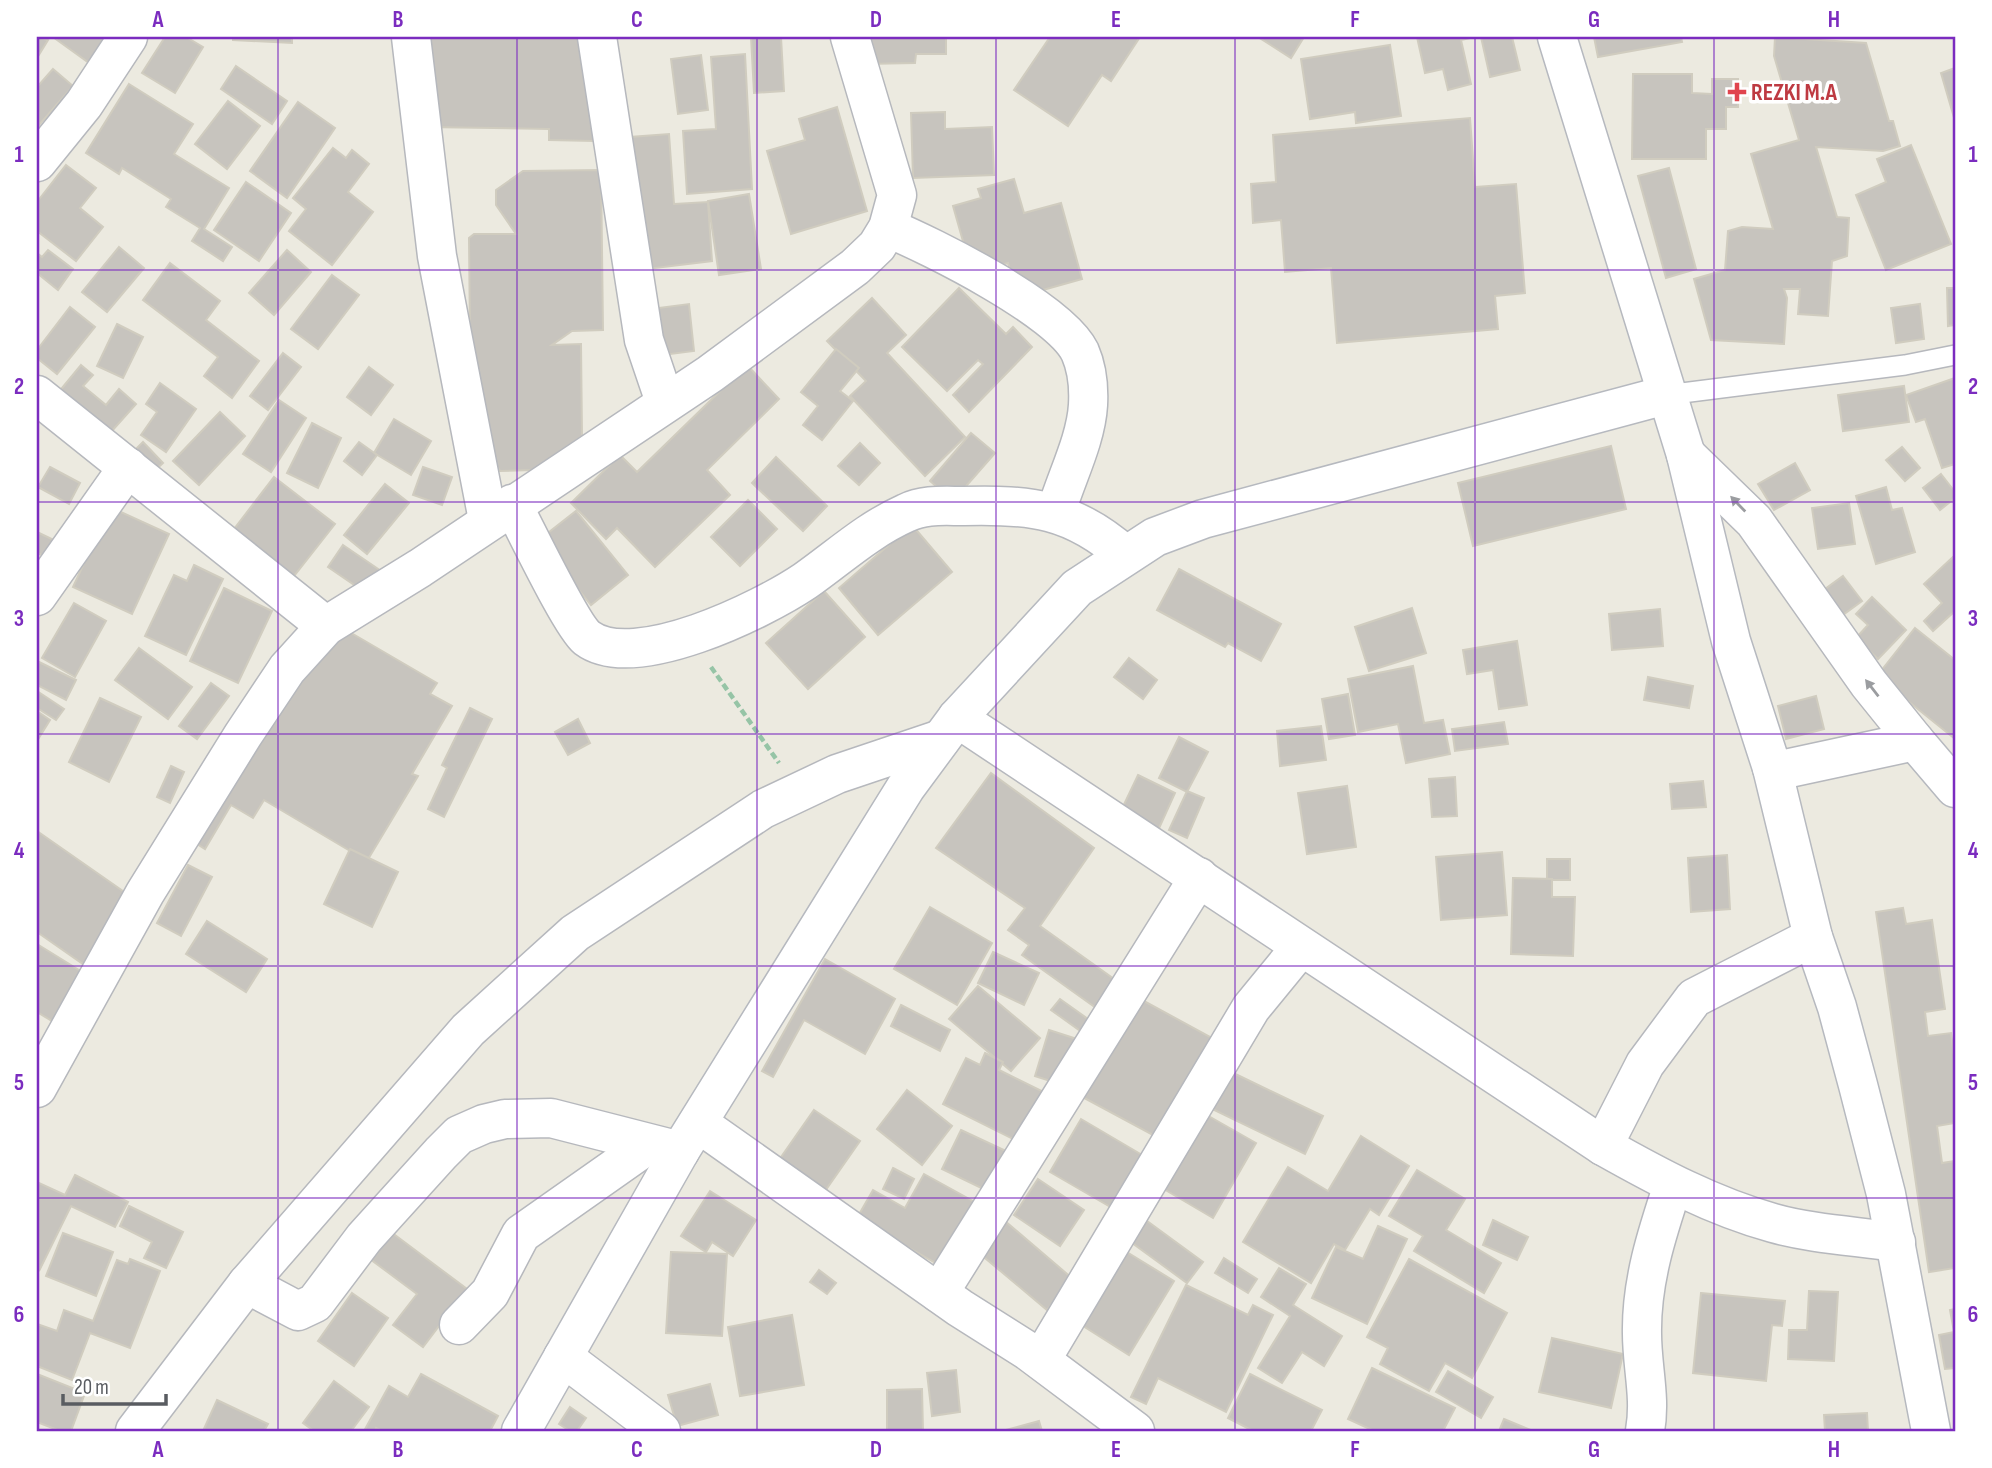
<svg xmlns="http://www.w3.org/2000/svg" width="1992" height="1468" font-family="'Sofia Sans Condensed',sans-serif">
  <rect width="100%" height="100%" fill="#eceae0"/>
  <g fill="#c7c4be" stroke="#d0ccbf" stroke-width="2">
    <polygon points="37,37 48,40 37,58"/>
    <polygon points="53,37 113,37 92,65"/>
    <polygon points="165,37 186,37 203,47 175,93 142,73"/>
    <polygon points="233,37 292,37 292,43 233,40"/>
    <polygon points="427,37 607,37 594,141 549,140 549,129 426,127"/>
    <polygon points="751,37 781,37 784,91 754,93"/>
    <polygon points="865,37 946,37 946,54 916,54 915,63 865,64"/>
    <polygon points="1050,37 1140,37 1111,81 1102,75 1068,126 1014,90"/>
    <polygon points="1258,37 1304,37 1291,58"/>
    <polygon points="1417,37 1475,37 1461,40 1471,84 1448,90 1443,69 1425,73"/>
    <polygon points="1481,37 1512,37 1520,70 1490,77"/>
    <polygon points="1594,37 1681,37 1682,42 1598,57"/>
    <polygon points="1775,37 1866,43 1889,121 1893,121 1900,146 1883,151 1816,147 1837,217 1849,218 1847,256 1832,261 1828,316 1798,314 1800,289 1784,289 1787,298 1784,344 1711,340 1694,279 1725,270 1728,231 1742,227 1773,229 1751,154 1799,140 1774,56"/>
    <polygon points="1390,45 1401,116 1356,123 1355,112 1310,119 1301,59"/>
    <polygon points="745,54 752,189 687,194 683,131 716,129 711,57"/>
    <polygon points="701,55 708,110 678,114 671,59"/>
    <polygon points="236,66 287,101 272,124 221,89"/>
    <polygon points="1955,68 1955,121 1941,73"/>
    <polygon points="53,69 73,86 39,125 37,87"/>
    <polygon points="1633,74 1692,74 1692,93 1712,94 1712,79 1738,79 1738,107 1726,107 1726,129 1706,129 1706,159 1632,159"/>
    <polygon points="129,84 193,124 174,154 229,188 204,229 232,247 223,261 192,241 200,228 166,207 171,199 122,168 119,174 86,153"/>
    <polygon points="228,101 260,126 227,169 195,144"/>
    <polygon points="298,102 335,128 287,198 250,171"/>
    <polygon points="837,107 867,211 791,234 767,151 805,140 799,119"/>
    <polygon points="945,112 945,129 992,127 994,175 913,178 911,113"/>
    <polygon points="1470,118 1475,187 1516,184 1525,293 1495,296 1498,329 1337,343 1331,268 1285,272 1281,220 1253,223 1251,184 1276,182 1273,135"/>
    <polygon points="669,134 674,204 708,202 712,261 639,270 630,137"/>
    <polygon points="1911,145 1951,244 1886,270 1856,195 1886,182 1877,159"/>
    <polygon points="333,148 346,158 352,150 369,164 348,192 373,212 332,265 289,231 306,209 293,198"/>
    <polygon points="66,165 96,188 80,208 103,227 76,261 37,231 37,202"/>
    <polygon points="1669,168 1696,269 1666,278 1638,176"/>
    <polygon points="601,170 603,330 572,331 552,345 581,344 582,436 533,470 500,471 479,440 470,336 469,238 474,234 516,234 496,205 496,190 523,171"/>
    <polygon points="1014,179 1024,213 1061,203 1082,279 1018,297 1008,263 972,273 953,206 981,198 978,189"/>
    <polygon points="246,182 291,213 259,261 214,230"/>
    <polygon points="749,194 761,269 719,275 708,201"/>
    <polygon points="119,247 144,268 107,312 82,292"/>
    <polygon points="48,250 73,269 58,290 37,273 37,253 42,257"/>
    <polygon points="287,250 311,272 274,315 249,293"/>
    <polygon points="170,263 220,301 206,320 259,361 232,398 204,376 218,357 143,300"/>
    <polygon points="332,275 359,295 318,349 291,329"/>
    <polygon points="959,288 1006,334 1013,327 1032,347 969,412 953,395 983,364 978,360 947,391 902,347"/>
    <polygon points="1947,288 1955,288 1955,325 1948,326"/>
    <polygon points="872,298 906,335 887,353 965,437 925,476 850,396 866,381 827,341"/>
    <polygon points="689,304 694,351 663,355 658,308"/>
    <polygon points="1920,304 1924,339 1896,343 1891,308"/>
    <polygon points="70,307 95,327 57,374 37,358 37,350"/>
    <polygon points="117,324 143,337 123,378 97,366"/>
    <polygon points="836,349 859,368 840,391 853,401 822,440 803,425 818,406 801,392"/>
    <polygon points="283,353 301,367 268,410 250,396"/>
    <polygon points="81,365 93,375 83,386 106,405 119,389 136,404 102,442 53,399"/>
    <polygon points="747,365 779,399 707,470 730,495 655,567 617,528 606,539 571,503 620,455 637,472"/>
    <polygon points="369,367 393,385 371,415 347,397"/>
    <polygon points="1955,378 1955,464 1942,468 1925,419 1916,422 1906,395"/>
    <polygon points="160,383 196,409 166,452 141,435 157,412 146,404"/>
    <polygon points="1904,386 1909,422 1843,431 1838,395"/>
    <polygon points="279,400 306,418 271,472 243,454"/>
    <polygon points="220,412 245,436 199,485 173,461"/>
    <polygon points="394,419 431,441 411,475 374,453"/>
    <polygon points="312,423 341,438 318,488 287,473"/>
    <polygon points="971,433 995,453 953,501 930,481"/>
    <polygon points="143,442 163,463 151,474 132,453"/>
    <polygon points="359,442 377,455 362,475 344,461"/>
    <polygon points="860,443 880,463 859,485 838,466"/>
    <polygon points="1611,446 1626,509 1473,546 1458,483"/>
    <polygon points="1902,447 1920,468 1905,481 1886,460"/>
    <polygon points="776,457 827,506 803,531 752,483"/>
    <polygon points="1795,463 1810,490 1774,510 1758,484"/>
    <polygon points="50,467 80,483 69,504 38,487"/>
    <polygon points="423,467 452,477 442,505 413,495"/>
    <polygon points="1941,474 1955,492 1955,498 1940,510 1923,488"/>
    <polygon points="274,477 335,524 294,576 234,529"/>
    <polygon points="385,484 409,503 367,554 344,535"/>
    <polygon points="1886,487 1892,510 1902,508 1915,552 1876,564 1856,496"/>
    <polygon points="748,500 777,529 740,566 711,537"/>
    <polygon points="1849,503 1855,544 1818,549 1812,508"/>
    <polygon points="110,507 169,534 132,614 73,587"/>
    <polygon points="576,511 628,575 591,605 539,540"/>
    <polygon points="912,525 952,572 878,635 839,588"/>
    <polygon points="37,532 58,542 51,559 37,553"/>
    <polygon points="343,545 384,573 369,595 328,567"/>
    <polygon points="1955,555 1955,611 1933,631 1924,621 1942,603 1924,584"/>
    <polygon points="194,565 223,579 186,655 145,636 174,575 187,581"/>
    <polygon points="1179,569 1281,624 1261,661 1228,643 1225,647 1157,610"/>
    <polygon points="1843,576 1862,601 1840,617 1821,592"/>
    <polygon points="224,588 272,611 238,683 190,661"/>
    <polygon points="824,591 865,637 808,689 766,643"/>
    <polygon points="1872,597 1906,630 1878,659 1856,638 1868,625 1856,614"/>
    <polygon points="74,603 106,621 75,677 42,658"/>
    <polygon points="1412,608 1426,653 1369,671 1355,627"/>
    <polygon points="1660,609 1663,646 1612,650 1609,614"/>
    <polygon points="329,620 437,683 430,694 452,706 412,774 418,776 367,861 264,800 253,818 231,805 205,849 197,844"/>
    <polygon points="1915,628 1955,660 1955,739 1877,676"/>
    <polygon points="1517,641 1527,705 1499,709 1493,670 1467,674 1463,650"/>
    <polygon points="139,648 192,687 168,719 115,680"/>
    <polygon points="1129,658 1157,680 1143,699 1114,677"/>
    <polygon points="37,661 76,680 66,700 37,685"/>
    <polygon points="1413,666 1424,723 1443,720 1450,754 1406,763 1398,724 1358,732 1348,679"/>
    <polygon points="1648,677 1693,686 1689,708 1644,700"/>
    <polygon points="211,683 229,696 197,739 179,726"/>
    <polygon points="37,691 64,709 56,720 37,708"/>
    <polygon points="1348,694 1355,735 1329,739 1322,699"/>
    <polygon points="1816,696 1824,729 1786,739 1778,706"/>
    <polygon points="100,698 141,717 109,782 69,762"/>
    <polygon points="470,708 492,719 444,817 428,809 447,768 442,765"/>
    <polygon points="37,711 50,720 37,741"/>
    <polygon points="578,719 590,743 568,755 555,732"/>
    <polygon points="1504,722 1508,744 1455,751 1452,729"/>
    <polygon points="1321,726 1326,760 1280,766 1277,731"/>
    <polygon points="1179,737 1208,752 1187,792 1159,778"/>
    <polygon points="171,766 184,772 170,803 157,797"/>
    <polygon points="991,773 1094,848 1040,926 1121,984 1086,1035 1051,1010 1060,999 1088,1019 1096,1008 1022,955 1029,945 1008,930 1025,908 936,848"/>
    <polygon points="1138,775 1175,793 1156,835 1118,817"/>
    <polygon points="1455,777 1457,816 1432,817 1429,779"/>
    <polygon points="1703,781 1706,807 1672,809 1670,784"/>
    <polygon points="1347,786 1356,847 1307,854 1298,793"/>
    <polygon points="1187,791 1204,798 1187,838 1169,830"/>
    <polygon points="37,831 140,903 93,971 37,932"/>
    <polygon points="350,849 398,872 372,927 324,904"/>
    <polygon points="1502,852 1507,915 1441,920 1436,857"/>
    <polygon points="1727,855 1730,909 1691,912 1688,858"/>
    <rect x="1547" y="859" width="23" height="21"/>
    <polygon points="188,865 212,877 181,936 157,923"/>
    <polygon points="1513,878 1552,879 1552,897 1575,897 1573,956 1511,954"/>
    <polygon points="930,907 992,943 957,1005 894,969"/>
    <polygon points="1903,908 1906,924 1932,920 1945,1009 1925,1012 1928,1036 1951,1033 1955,1063 1955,1123 1937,1126 1942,1163 1955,1161 1955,1268 1929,1272 1876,912"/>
    <polygon points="207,921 267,959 246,992 186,954"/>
    <polygon points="37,944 100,983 70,1032 37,1012"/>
    <polygon points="993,952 1039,973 1024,1005 978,983"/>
    <polygon points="825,959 895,999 865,1054 804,1020 773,1077 762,1071"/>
    <polygon points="978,986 1040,1038 1011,1071 949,1019"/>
    <polygon points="1131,994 1225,1045 1164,1141 1075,1093"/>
    <polygon points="901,1005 950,1030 940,1051 891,1026"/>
    <polygon points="1049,1030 1083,1041 1069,1087 1035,1076"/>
    <polygon points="985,1053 1003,1062 999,1070 1070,1105 1045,1155 943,1104 966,1058 980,1065"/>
    <polygon points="1223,1068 1323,1116 1305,1154 1204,1105"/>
    <polygon points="907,1090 952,1126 922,1165 877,1129"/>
    <polygon points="814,1110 860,1141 825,1191 779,1160"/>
    <polygon points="1205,1114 1256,1143 1213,1218 1162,1188"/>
    <polygon points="1081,1119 1149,1159 1119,1212 1050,1172"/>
    <polygon points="961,1130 1025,1160 1006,1200 942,1169"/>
    <polygon points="1361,1136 1409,1166 1379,1215 1370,1209 1345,1250 1334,1244 1311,1283 1243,1242 1288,1167 1328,1191"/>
    <polygon points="893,1168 914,1179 904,1199 883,1189"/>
    <polygon points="1417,1170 1465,1199 1446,1230 1501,1263 1484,1293 1414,1251 1423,1236 1389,1216"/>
    <polygon points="924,1174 989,1210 953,1273 857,1218 873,1190 905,1208"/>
    <polygon points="75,1175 128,1202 115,1227 71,1206 39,1271 37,1182 65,1195"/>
    <polygon points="1038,1179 1084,1210 1060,1246 1014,1215"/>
    <polygon points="710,1191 756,1220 733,1256 712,1242 706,1252 681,1236"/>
    <polygon points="129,1206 183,1232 166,1268 144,1258 152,1242 120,1226"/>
    <polygon points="1143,1218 1203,1262 1187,1283 1128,1240"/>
    <polygon points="1493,1220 1528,1237 1517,1260 1483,1245"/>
    <polygon points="1005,1221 1073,1279 1047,1310 979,1253"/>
    <polygon points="1378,1226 1407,1239 1367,1324 1312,1298 1336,1247 1363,1259"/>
    <polygon points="391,1232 467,1289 423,1347 393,1325 417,1294 370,1259"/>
    <polygon points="63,1233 113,1252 96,1296 46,1276"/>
    <polygon points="1117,1246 1174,1281 1129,1355 1072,1319"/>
    <polygon points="671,1252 727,1254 722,1336 666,1333"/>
    <polygon points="1224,1258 1257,1279 1248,1293 1215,1273"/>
    <polygon points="130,1259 160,1271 130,1348 90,1333 72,1380 37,1366 37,1324 57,1331 64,1310 93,1321 117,1260 128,1264"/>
    <polygon points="1409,1259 1507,1313 1472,1378 1445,1363 1429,1391 1380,1364 1388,1348 1367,1337"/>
    <polygon points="1279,1268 1306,1284 1293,1305 1342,1336 1324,1366 1302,1352 1282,1383 1258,1368 1290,1316 1261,1297"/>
    <polygon points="819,1270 836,1283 827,1294 810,1282"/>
    <polygon points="1186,1285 1248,1315 1253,1305 1273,1315 1226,1412 1158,1378 1146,1404 1131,1397"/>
    <polygon points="1809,1291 1838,1292 1834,1361 1788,1359 1789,1330 1807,1330"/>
    <polygon points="352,1293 388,1318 354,1366 318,1341"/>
    <polygon points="1701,1293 1785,1301 1782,1326 1772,1325 1766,1381 1693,1373"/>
    <polygon points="1955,1309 1955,1368 1945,1369 1939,1335 1954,1332 1950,1310"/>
    <polygon points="792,1315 804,1385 740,1396 728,1327"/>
    <polygon points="1552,1338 1623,1354 1611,1408 1539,1392"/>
    <polygon points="1372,1368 1455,1408 1443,1431 1374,1431 1348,1419"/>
    <polygon points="956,1370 960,1412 932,1416 927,1373"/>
    <polygon points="1448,1371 1493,1397 1481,1418 1436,1392"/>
    <polygon points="37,1374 85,1393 71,1431 60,1431 37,1422"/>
    <polygon points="421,1374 498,1416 490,1431 382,1431 376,1428 375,1431 364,1431 389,1386 408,1397"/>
    <polygon points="1250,1374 1322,1410 1311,1431 1253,1431 1228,1418"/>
    <polygon points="334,1381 369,1407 351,1431 314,1431 303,1423"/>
    <polygon points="710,1384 718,1415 677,1426 668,1395"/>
    <polygon points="922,1389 923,1431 887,1431 887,1390"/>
    <polygon points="217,1400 268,1424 264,1431 203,1431"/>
    <polygon points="570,1407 586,1418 577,1431 570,1431 559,1424"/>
    <polygon points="1867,1413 1868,1431 1825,1431 1824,1415"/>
    <polygon points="1504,1419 1533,1431 1499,1431"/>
    <polygon points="1039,1421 1042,1431 1002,1431"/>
  </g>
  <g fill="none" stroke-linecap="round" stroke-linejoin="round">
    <defs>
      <polyline id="lane" points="1666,395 1905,365 1955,355"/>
      <g id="street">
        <polyline points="411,37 437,256 488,520"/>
        <polyline points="597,37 644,340 665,402"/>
        <polyline points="37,162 84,104 128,37"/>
        <path d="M888 228C932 246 1060 310 1080 352 1087 368 1089 387 1088 405 1086 440 1066 478 1056 512"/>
        <polyline points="37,395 326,626"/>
        <polyline points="1686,455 1754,521 1869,684 1915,741 1785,769 1772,768"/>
        <path d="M512 504C525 528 571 625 587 638 634 673 762 610 805 581 839 557 868 530 906 513 924 504 944 506 963 506 1031 504 1073 509 1125 555"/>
        <polyline points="37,596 128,467"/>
        <path d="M957 718 1603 1146C1658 1177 1712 1206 1773 1223 1812 1234 1856 1236 1896 1242"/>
        <polyline points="37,1088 145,893 243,735 287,669 326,626 420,568 710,374 855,267 877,246 888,228 897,195 850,37"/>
        <polyline points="698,1123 960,1308 1028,1351 1135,1431"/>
        <polyline points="1603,1146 1645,1064 1694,998 1813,937"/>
        <polyline points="247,1284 298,1311 315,1303 364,1238 441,1153 459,1135 484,1124 505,1119 551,1118 680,1151"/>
        <polyline points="939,1293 1199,877"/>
        <polyline points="459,1325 490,1293 521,1234 649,1144"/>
        <polyline points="563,1357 661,1431"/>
        <polyline points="1041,1360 1251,1008 1301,947"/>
        <polyline points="135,1431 247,1284 468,1030 575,933 763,809 837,774 941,739"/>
        <path d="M1645 1431C1651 1398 1642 1367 1642 1334 1641 1282 1657 1233 1673 1185"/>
      </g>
      <g id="secondary">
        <polyline points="1557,37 1686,455 1731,641 1772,768 1813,937 1837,1007 1858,1085 1886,1194 1931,1431"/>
        <polyline points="1915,741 1955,788"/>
        <polyline points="521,1431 680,1151 906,787 957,718 1077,588 1155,537 1203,519 1666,395"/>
      </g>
    </defs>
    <use href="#lane" stroke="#b6b8bd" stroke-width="22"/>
    <use href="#street" stroke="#b6b8bd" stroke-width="41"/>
    <use href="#secondary" stroke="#b6b9bf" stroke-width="41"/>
    <polyline stroke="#96c4a6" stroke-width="4.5" stroke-dasharray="7 3.5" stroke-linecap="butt" points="711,667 779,763"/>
    <use href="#lane" stroke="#fff" stroke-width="19"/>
    <use href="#street" stroke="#fff" stroke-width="38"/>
    <use href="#secondary" stroke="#fff" stroke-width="38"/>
  </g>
  <defs><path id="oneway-solid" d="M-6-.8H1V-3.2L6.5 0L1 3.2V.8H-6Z" transform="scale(1.75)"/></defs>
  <g fill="#9b9da0">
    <use href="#oneway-solid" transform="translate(1738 504) rotate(-134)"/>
    <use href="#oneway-solid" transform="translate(1872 688) rotate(-128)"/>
  </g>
  <path fill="none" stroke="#7b2cbf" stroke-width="2" stroke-opacity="0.55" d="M278 37V1431M517 37V1431M757 37V1431M996 37V1431M1235 37V1431M1475 37V1431M1714 37V1431M37 270H1955M37 502H1955M37 734H1955M37 966H1955M37 1198H1955"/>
  <path fill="#e0444e" stroke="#fff" stroke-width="2.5" d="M1733.5 81.5h7v7h7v7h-7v7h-7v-7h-7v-7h7z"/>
  <g text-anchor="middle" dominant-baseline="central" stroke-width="7" stroke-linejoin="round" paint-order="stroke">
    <g font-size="24" font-weight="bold" fill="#be3a42" stroke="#fff" text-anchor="start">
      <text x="1751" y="92">REZKI M.A</text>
    </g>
  </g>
  <rect width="1992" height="1468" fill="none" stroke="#ffffff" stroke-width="77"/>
  <path d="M63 1394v10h103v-10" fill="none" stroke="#595c61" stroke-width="3.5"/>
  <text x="74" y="1394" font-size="21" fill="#595c61" stroke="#ffffff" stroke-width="5" paint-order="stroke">20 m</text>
  <rect x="38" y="38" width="1916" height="1392" fill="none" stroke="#7b2cbf" stroke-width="2.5"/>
  <g font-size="23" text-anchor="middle" font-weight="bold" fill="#7b2cbf">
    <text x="158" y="27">A</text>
    <text x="398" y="27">B</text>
    <text x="637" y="27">C</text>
    <text x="876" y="27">D</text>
    <text x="1116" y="27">E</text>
    <text x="1355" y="27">F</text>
    <text x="1594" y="27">G</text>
    <text x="1834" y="27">H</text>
    <text x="19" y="162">1</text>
    <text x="1973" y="162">1</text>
    <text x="19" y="394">2</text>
    <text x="1973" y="394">2</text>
    <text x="19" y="626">3</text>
    <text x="1973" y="626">3</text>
    <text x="19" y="858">4</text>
    <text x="1973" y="858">4</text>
    <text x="19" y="1090">5</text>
    <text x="1973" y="1090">5</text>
    <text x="19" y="1322">6</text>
    <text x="1973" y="1322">6</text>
    <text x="158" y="1457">A</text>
    <text x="398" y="1457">B</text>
    <text x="637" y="1457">C</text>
    <text x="876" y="1457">D</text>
    <text x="1116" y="1457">E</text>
    <text x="1355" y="1457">F</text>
    <text x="1594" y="1457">G</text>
    <text x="1834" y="1457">H</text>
  </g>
</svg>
